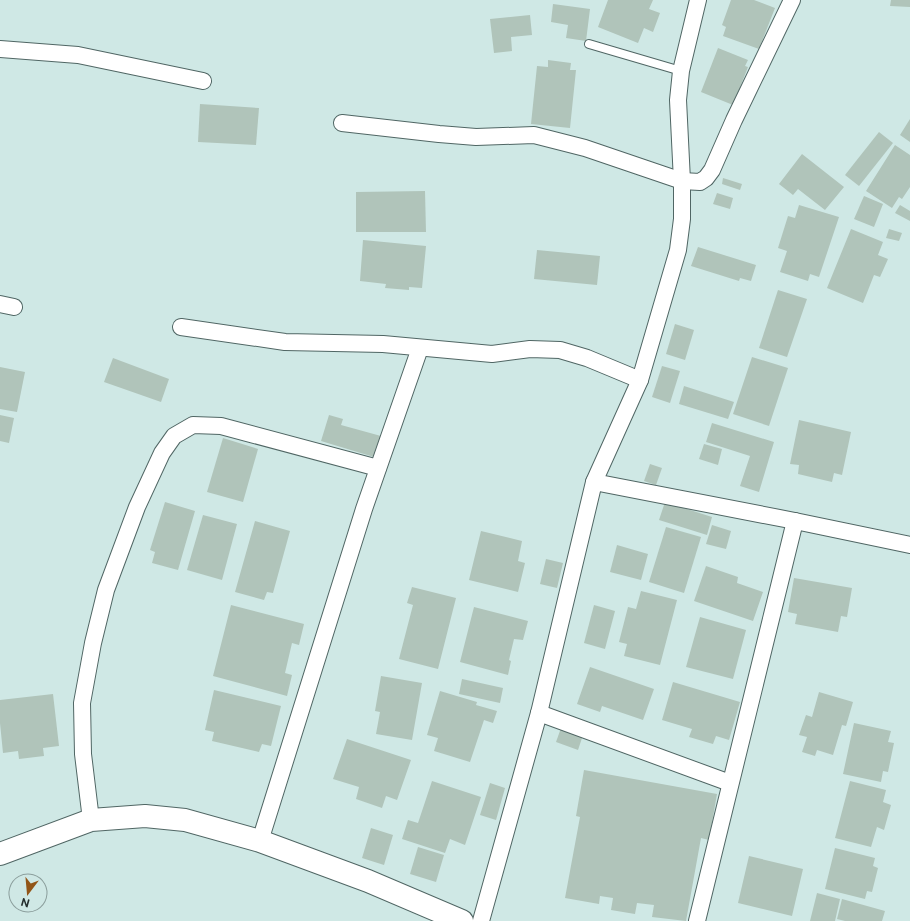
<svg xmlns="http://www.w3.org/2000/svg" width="910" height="921" font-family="'Public Sans',sans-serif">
  <rect width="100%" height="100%" fill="#cfe8e5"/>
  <g fill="#b0c4ba">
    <polygon points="608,0 653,0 649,9 660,13 653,32 644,28 638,43 598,27"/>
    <polygon points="731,0 754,0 775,8 759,49 723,36 726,27 722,25"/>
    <polygon points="891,0 910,0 910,7 890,6"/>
    <polygon points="553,4 590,9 586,41 566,38 568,25 551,22"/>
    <polygon points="530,15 532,35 511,37 512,51 494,53 490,19"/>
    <polygon points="718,48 748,60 745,66 748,67 733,105 701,92"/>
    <polygon points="548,60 571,63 570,70 576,70 570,128 531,124 537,66 548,67"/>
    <polygon points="200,104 259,108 256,145 198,142"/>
    <polygon points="910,119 910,142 900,135"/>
    <polygon points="879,132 893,143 859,186 845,175"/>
    <polygon points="895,145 910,155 910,187 902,199 899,197 892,208 866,191"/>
    <polygon points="802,154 844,187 825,210 798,189 793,195 779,184"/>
    <polygon points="723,178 742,184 740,190 722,184"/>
    <polygon points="425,191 426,232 356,232 356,192"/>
    <polygon points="717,193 733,198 730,209 713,204"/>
    <polygon points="864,196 883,204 874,227 854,219"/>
    <polygon points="799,205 839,217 819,277 810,274 808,281 780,272 787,251 778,248 788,216 795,218"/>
    <polygon points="900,205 910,211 910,221 895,213"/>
    <polygon points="851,229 883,242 878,255 888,259 880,277 874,275 863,303 827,288"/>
    <polygon points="889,229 902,233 899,241 886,238"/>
    <polygon points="363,240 426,246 422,288 409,287 409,290 385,288 386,284 360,281"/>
    <polygon points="698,247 756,265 751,281 740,278 739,281 691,266"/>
    <polygon points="537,250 600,256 597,285 534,279"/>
    <polygon points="778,290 807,299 787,357 759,348"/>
    <polygon points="675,324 694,330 685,360 666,354"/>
    <polygon points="752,357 788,368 769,426 733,414"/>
    <polygon points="113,358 169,379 161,402 104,382"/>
    <polygon points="662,366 680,371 670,403 652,397"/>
    <polygon points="0,367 25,372 17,412 0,409"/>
    <polygon points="684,386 734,402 728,419 679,404"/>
    <polygon points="0,415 14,418 9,443 0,441"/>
    <polygon points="329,415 343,419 341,425 381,436 374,457 321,441"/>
    <polygon points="799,420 851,432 842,475 834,473 832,482 798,474 799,465 790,464"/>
    <polygon points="712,423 774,442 759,492 740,486 750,456 706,442"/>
    <polygon points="223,438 258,449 243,502 207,492"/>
    <polygon points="704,444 722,449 718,465 699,459"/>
    <polygon points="650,464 662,468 656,485 644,481"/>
    <polygon points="165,502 195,511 178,570 152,563 155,552 150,550"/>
    <polygon points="665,502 712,517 707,535 659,520"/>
    <polygon points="203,515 237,524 222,580 187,570"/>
    <polygon points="255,521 290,531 273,593 267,592 264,600 235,592"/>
    <polygon points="712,525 731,531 726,549 706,544"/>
    <polygon points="666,527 701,537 684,593 649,582"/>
    <polygon points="481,531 522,541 518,561 525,563 518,592 469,580"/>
    <polygon points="617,545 648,554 641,580 610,572"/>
    <polygon points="546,559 563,563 557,588 540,584"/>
    <polygon points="706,566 738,577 737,583 763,592 753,621 694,601"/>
    <polygon points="794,578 852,588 847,617 841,616 838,632 795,624 797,614 788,612"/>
    <polygon points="412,587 456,598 438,669 399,659 413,605 407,603"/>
    <polygon points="641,591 677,600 660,665 624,656 627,644 619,642 628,607 636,609"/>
    <polygon points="231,605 304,624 299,645 292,643 285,673 292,675 287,696 213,676"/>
    <polygon points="594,605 615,611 605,649 584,643"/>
    <polygon points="474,607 528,621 523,640 514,639 509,660 511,661 508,675 460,662"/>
    <polygon points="700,617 746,630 733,679 686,667"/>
    <polygon points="590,667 654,689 643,720 602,706 600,712 577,704"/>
    <polygon points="381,676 422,683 412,740 376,734 380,712 375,711"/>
    <polygon points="462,679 503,688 500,703 459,694"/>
    <polygon points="673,682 740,702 729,740 716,736 713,744 689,737 692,729 662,720"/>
    <polygon points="214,690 281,706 271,746 262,744 259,752 212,741 214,732 205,730"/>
    <polygon points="440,691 477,702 476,705 497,711 493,723 484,720 470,762 434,751 438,738 427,735"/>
    <polygon points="819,692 853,702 846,726 842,725 833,755 817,750 815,756 802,752 807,737 799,735 806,715 812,717"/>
    <polygon points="53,694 59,746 43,748 44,756 19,759 18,751 3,753 0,723 0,700"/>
    <polygon points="854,723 891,731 888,742 894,743 888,772 883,771 881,782 843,774"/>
    <polygon points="561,728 583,735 578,750 556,742"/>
    <polygon points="347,739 411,760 397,800 386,796 382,808 356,799 359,787 333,779"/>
    <polygon points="584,770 717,794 709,840 701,838 686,921 652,917 654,905 637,903 635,914 611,910 613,898 600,896 599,904 565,898 580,817 576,816"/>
    <polygon points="432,781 481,797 465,845 450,839 445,853 402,839 408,820 418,823"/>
    <polygon points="850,781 886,790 883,802 891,805 884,830 877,827 871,847 835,838"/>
    <polygon points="490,783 505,788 496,820 480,815"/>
    <polygon points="371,828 393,835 384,865 362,858"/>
    <polygon points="418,847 444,855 436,882 410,874"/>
    <polygon points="835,848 875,858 873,866 878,868 872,892 867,891 865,899 825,889"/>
    <polygon points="749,856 803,869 792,916 738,903"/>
    <polygon points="817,893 840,899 835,921 810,921"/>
    <polygon points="842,899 885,911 882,921 845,921 837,919"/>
  </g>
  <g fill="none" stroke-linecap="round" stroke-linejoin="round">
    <defs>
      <polyline id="lane" points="589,44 681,71"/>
      <g id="street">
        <polyline points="0,49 78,55 203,81"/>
        <polyline points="342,123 439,134 476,137 534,135 585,148 682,181 700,182 706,178 712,170 734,120 792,0"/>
        <polyline points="0,304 14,307"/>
        <polyline points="181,327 285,342 383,344 492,354 530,349 560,350 587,358 640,380"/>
        <polyline points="594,482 795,521 910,545"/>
        <polyline points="539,713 730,783"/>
        <polyline points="91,820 83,754 82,703 93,643 106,590 137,507 162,453 174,436 193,425 221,426 378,468"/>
        <polyline points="260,841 364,509 420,348"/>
        <polyline points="481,921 539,713 594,482 640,380 678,250 682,219 682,181 678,100 681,71 698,0"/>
        <polyline points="697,921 795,521"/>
      </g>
      <polyline id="secondary" points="0,854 91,820 145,816 185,820 260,841 368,881 462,921"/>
    </defs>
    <use href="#lane" stroke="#506664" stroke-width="10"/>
    <use href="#street" stroke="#506664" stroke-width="18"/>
    <use href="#secondary" stroke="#506664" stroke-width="24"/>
    <use href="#lane" stroke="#fff" stroke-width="8"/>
    <use href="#street" stroke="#fff" stroke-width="16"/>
    <use href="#secondary" stroke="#fff" stroke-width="22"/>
  </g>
  <g transform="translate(28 893) rotate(196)"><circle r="19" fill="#cfe8e5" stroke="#8b9e9c"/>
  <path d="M0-3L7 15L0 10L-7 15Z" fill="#925517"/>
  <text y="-6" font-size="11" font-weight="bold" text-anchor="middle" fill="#252f2e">N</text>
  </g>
</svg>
